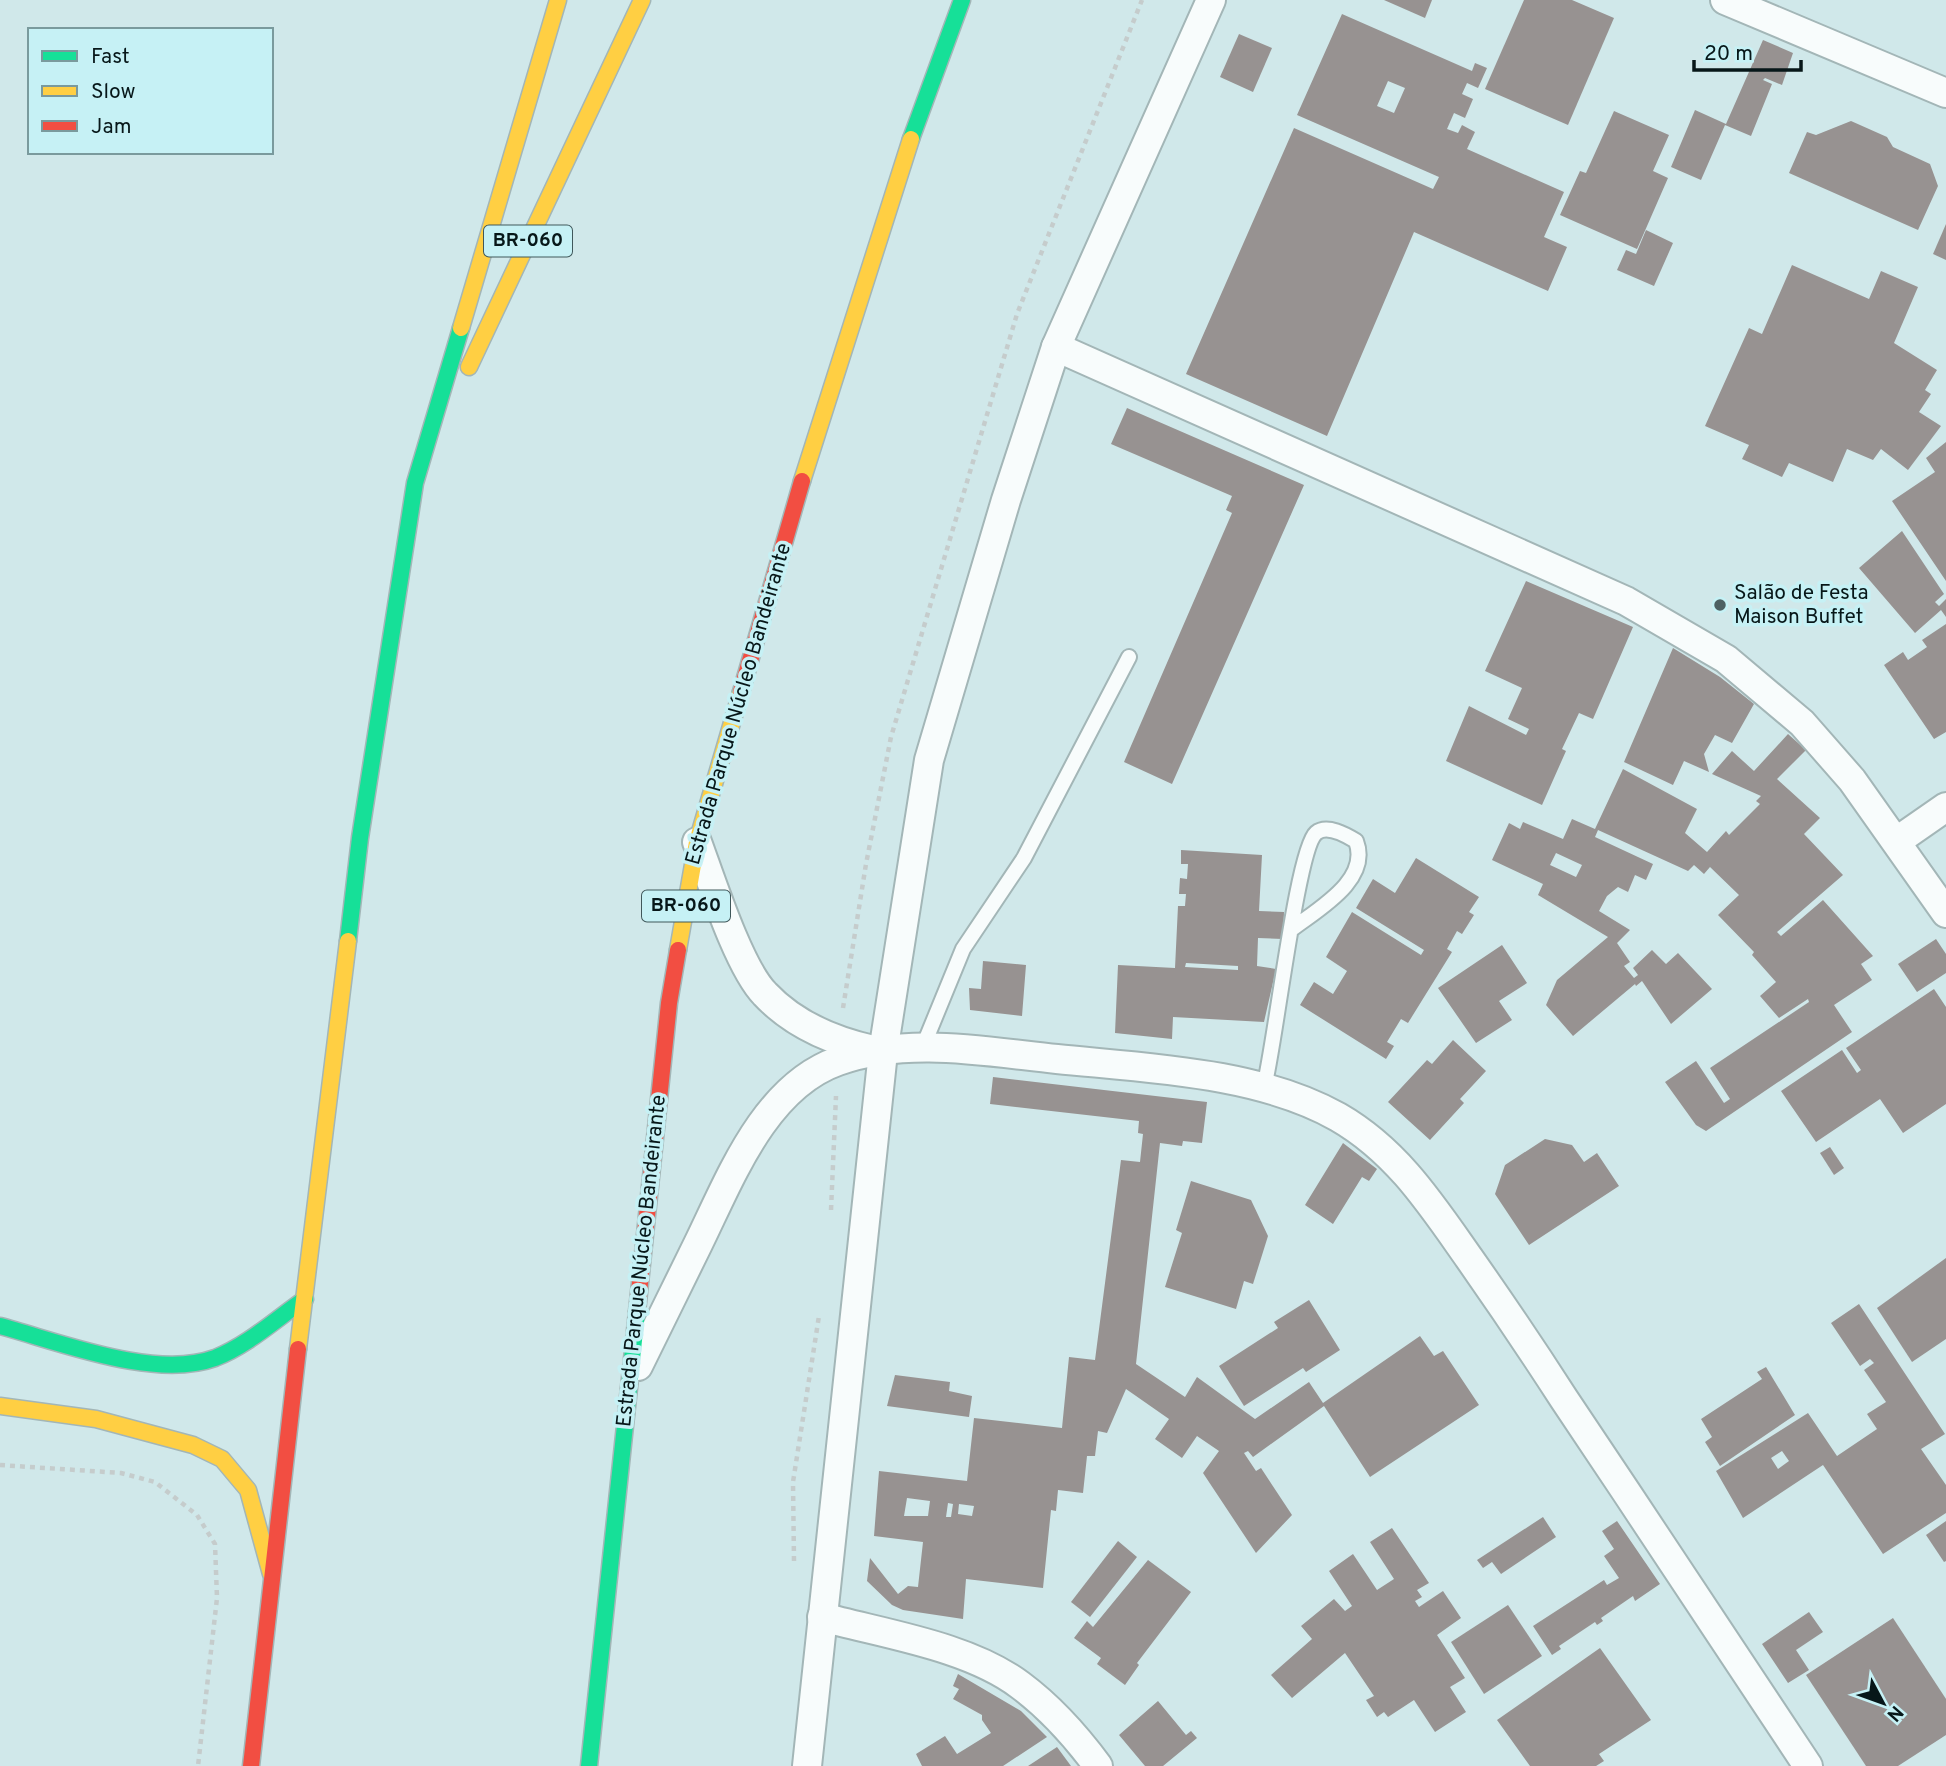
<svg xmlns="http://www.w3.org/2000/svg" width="1946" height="1766" font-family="Overpass,sans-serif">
  <rect width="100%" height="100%" fill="#d0e8ea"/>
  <g fill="#979291" fill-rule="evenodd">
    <polygon points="1384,0 1432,0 1425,18"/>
    <polygon points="1524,0 1572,0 1614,18 1568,125 1485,89"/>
    <path d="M1342 14 1472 71 1475 63 1487 68 1478 88 1467 83 1462 94 1473 99 1465 118 1454 113 1447 129 1458 133 1462 125 1475 132 1467 149 1564 192 1544 237 1567 247 1548 291 1414 232 1327 436 1186 374 1294 128 1433 189 1439 177 1297 115ZM1388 81 1405 88 1394 113 1377 106Z"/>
    <polygon points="1239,34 1272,48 1253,92 1220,77"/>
    <polygon points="1763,40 1793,53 1782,85 1765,78 1763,80 1772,84 1751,136 1725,125 1701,180 1671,167 1695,110 1726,124"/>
    <polygon points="1614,111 1669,135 1653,171 1668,178 1637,249 1560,215 1580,171 1586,173"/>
    <polygon points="1851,121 1887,137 1893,147 1930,164 1938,186 1918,230 1789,173 1807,132 1816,135"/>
    <polygon points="1946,224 1946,260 1933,254"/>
    <polygon points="1646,230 1673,243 1654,286 1617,270 1626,250 1636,254"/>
    <polygon points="1792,265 1869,299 1881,271 1918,287 1894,343 1937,370 1925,390 1931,394 1919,412 1941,426 1908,470 1881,449 1873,460 1847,449 1833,482 1789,463 1782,477 1742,459 1749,445 1705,426 1749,328 1762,334"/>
    <polygon points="1127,408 1304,485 1172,784 1124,762 1232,513 1226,510 1232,496 1111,444"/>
    <polygon points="1946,442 1946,581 1892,501 1935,472 1926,458"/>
    <polygon points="1902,531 1944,594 1935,602 1939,606 1946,599 1946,617 1941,610 1915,633 1859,568"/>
    <polygon points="1526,581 1633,627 1593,719 1579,713 1562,749 1566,751 1542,805 1446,761 1469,706 1526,735 1529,729 1508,719 1522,688 1485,671"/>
    <polygon points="1946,624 1946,732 1934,739 1884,665 1903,652 1908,660 1927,647 1922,640"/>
    <polygon points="1673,648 1720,677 1754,704 1732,743 1715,735 1704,754 1709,772 1684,761 1673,785 1624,762"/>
    <path d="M1788 734 1806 750 1777 779 1820 818 1804 834 1843 875 1777 932 1781 936 1823 900 1873 956 1861 964 1872 980 1834 1005 1852 1032 1706 1131 1696 1125 1665 1082 1696 1061 1724 1103 1730 1099 1710 1068 1809 1002 1808 999 1779 1018 1760 996 1776 982 1752 955 1754 952 1718 915 1739 895 1710 867 1704 874 1694 865 1688 871 1598 830 1595 837 1653 864 1646 880 1635 875 1628 892 1618 887 1607 896 1599 911 1630 930 1617 943 1630 962 1624 966 1634 978 1638 975 1633 968 1652 950 1666 964 1678 953 1712 989 1671 1024 1642 981 1636 986 1635 984 1573 1036 1546 1005 1557 980 1608 937 1538 895 1543 884 1492 860 1509 823 1520 829 1523 822 1563 839 1572 819 1595 829 1623 769 1697 809 1685 833 1707 852 1726 831 1729 835 1760 804 1756 801 1761 796 1712 774 1732 751 1754 771ZM1556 853 1582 865 1576 877 1550 865Z"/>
    <path d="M1181 850 1262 855 1259 911 1284 912 1283 939 1258 938 1257 966 1276 969 1264 1022 1173 1017 1172 1039 1115 1033 1118 965 1175 968 1178 906H1185L1186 894H1179L1180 878 1187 879 1188 864H1181ZM1186 963 1238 966V970L1185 967Z"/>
    <polygon points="1416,858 1479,897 1469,912 1474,915 1462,934 1457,931 1447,949 1452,952 1408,1023 1401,1019 1387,1042 1394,1046 1386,1059 1300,1005 1314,982 1333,994 1347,971 1326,957 1352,912 1421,955 1424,950 1356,908 1373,879 1395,893"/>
    <polygon points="1936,939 1946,954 1946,973 1917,992 1898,964"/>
    <polygon points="1502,945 1527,983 1499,1001 1512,1020 1476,1043 1438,988"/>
    <polygon points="983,961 1026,965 1022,1016 970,1010 969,988 981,989"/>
    <polygon points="1934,989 1946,1007 1946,1104 1903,1133 1880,1099 1816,1142 1781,1091 1842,1050 1857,1073 1861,1070 1846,1048"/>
    <polygon points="1453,1040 1486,1071 1460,1099 1464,1103 1430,1140 1388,1102 1427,1060 1432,1064"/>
    <path d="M993 1077 1207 1102 1202 1143 1183 1141 1182 1146 1160 1143 1136 1364 1185 1397 1197 1377 1255 1419 1309 1382 1323 1403 1420 1336 1434 1356 1443 1351 1479 1405 1370 1477 1324 1406 1253 1457 1248 1451 1244 1453 1256 1471 1261 1468 1292 1515 1256 1553 1203 1473 1219 1451 1197 1436 1182 1458 1155 1439 1169 1419 1126 1389 1107 1433 1098 1431 1095 1456H1087L1083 1493 1058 1490 1056 1511 1051 1510 1043 1588 966 1579 963 1619 903 1610 892 1605 867 1581 870 1558 898 1594 908 1586 918 1587 923 1542 874 1536 879 1471 967 1481 974 1418 1062 1428 1069 1357 1095 1360 1121 1160 1140 1162 1143 1134 1138 1133 1139 1121 990 1104ZM907 1498 930 1501 928 1516H904ZM948 1503 953 1504 951 1517H946ZM959 1504 974 1506 972 1516 958 1514Z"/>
    <polygon points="1545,1139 1572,1145 1584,1162 1597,1153 1619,1186 1529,1245 1495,1194 1505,1165"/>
    <polygon points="1343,1143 1377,1169 1369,1181 1362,1177 1333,1224 1305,1205"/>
    <polygon points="1830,1147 1844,1168 1834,1175 1820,1153"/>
    <polygon points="1191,1181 1251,1200 1268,1236 1253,1284 1244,1281 1236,1309 1165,1287 1182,1233 1176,1230"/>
    <polygon points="1946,1258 1946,1339 1912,1362 1877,1308"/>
    <polygon points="1309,1300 1340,1350 1306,1372 1303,1368 1244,1406 1219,1366 1278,1328 1274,1322"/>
    <path d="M1859 1304 1945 1434 1921 1449 1946 1485V1513L1883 1554 1823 1465 1743 1518 1716 1471 1808 1413 1837 1456 1877 1429 1867 1414 1886 1402 1864 1370 1874 1363 1870 1359 1860 1366 1831 1323ZM1782 1451 1789 1461 1778 1469 1771 1458Z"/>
    <polygon points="1766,1367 1795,1415 1720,1466 1705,1442 1712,1437 1701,1419 1762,1379 1757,1372"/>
    <polygon points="895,1375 950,1382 949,1391 972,1396 969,1417 887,1406"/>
    <polygon points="1543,1517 1556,1537 1501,1574 1492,1562 1483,1568 1477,1560"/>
    <polygon points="1617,1521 1660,1584 1635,1601 1633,1596 1601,1618 1603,1621 1597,1625 1595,1622 1559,1646 1561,1649 1552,1655 1533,1626 1604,1580 1607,1585 1619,1578 1604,1556 1614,1549 1602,1531"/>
    <polygon points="1946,1521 1946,1561 1944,1562 1926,1535"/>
    <polygon points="1392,1528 1429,1583 1417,1590 1422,1597 1415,1601 1419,1607 1443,1591 1461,1618 1437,1635 1465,1678 1450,1687 1466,1712 1435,1732 1414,1700 1388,1717 1384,1712 1377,1717 1366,1700 1374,1696 1345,1653 1292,1698 1271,1675 1312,1639 1301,1626 1334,1599 1345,1611 1352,1606 1329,1571 1353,1554 1377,1590 1394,1579 1370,1542"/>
    <polygon points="1118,1541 1137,1557 1090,1617 1071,1602"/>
    <polygon points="1148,1560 1191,1592 1137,1663 1139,1665 1125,1685 1097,1664 1101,1658 1074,1638 1087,1621 1093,1627"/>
    <polygon points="1508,1605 1542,1656 1484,1694 1451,1642"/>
    <polygon points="1809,1612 1823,1632 1796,1650 1809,1670 1788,1683 1762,1644"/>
    <polygon points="1893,1618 1946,1699 1946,1735 1898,1766 1866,1766 1806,1675"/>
    <polygon points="1600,1648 1651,1720 1599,1754 1604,1761 1596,1766 1530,1766 1497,1720"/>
    <polygon points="958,1674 1021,1711 1047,1737 1003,1766 922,1766 916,1754 945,1736 957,1754 991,1733 982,1720 982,1715 953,1699 959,1689 953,1686"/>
    <polygon points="1158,1701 1186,1735 1191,1731 1197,1738 1163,1766 1145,1766 1119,1735"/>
    <polygon points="1057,1747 1071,1766 1028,1766"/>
  </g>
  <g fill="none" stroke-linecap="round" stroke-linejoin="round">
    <defs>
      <g id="lane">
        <polyline points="922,1049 963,949 1024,858 1129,657"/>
        <path d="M1264 1087C1275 1046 1297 849 1316 833 1327 824 1346 835 1356 841 1371 880 1318 909 1292 929"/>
      </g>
      <g id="street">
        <polyline points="1725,0 1946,93"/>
        <polyline points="1056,347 1626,601 1726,659 1802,723 1852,780 1946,913"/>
        <polyline points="1897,841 1946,807"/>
        <path d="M697 842C711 880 739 968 765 994 794 1025 833 1041 873 1050"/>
        <path d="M638 1366C658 1325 678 1285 698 1244 730 1179 764 1087 838 1061 907 1036 988 1052 1057 1059 1146 1068 1259 1072 1338 1117 1397 1151 1431 1204 1469 1258 1502 1305 1533 1351 1564 1399 1646 1521 1727 1644 1808 1766"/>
        <path d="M822 1617C884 1634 968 1646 1020 1685 1051 1708 1075 1735 1098 1766"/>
        <polyline points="807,1766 883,1052 929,760 1006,500 1056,347 1211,0"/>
      </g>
      <g id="fast">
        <polyline points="911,139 962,0"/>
        <polyline points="348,941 360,838 415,483 461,328"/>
        <path d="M0 1326C60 1342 155 1380 215 1358 248 1345 276 1319 305 1299"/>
        <polyline points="589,1766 637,1312"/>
      </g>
      <g id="slow">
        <polyline points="461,328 558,0"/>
        <polyline points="469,367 642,0"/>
        <polyline points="802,481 911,139"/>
        <polyline points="678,950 697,842 741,692"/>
        <polyline points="298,1349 348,941"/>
        <polyline points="0,1406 96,1419 193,1445 222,1459 248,1490 271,1574"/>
      </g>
      <g id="jam">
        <polyline points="741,692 802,481"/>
        <polyline points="637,1312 669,1003 678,950"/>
        <polyline points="251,1766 298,1349"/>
      </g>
    </defs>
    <use href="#lane" stroke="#a3b6b7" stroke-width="18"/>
    <use href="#street" stroke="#a3b6b7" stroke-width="32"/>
    <use href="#fast" stroke="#a3b6b7" stroke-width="19"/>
    <use href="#slow" stroke="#a3b6b7" stroke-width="19"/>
    <use href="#jam" stroke="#a3b6b7" stroke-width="19"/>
    <g stroke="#c5cccc" stroke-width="4.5" stroke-dasharray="5 5" stroke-linecap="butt">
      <polyline points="843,1008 866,864 891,737 1017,314 1142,0"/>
      <polyline points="831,1210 836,1096"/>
      <polyline points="0,1465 121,1473 155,1482 197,1515 215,1544 217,1598 198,1766"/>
      <polyline points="794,1561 793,1482 819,1316"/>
    </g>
    <use href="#lane" stroke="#f8fcfc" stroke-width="14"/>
    <use href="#street" stroke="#f8fcfc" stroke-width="28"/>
    <use href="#fast" stroke="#16e098" stroke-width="16"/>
    <use href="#slow" stroke="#ffcf43" stroke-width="16"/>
    <use href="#jam" stroke="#f24e42" stroke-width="16"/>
  </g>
  <circle fill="#4d6062" stroke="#c6f1f5" stroke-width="2.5" cx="1720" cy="605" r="7"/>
  <g text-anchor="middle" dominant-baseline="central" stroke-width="7" stroke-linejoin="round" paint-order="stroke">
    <g fill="#c6f1f5" stroke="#40585b" stroke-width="2">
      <rect x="484" y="225.5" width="88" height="31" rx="5"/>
      <rect x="642" y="890.5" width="88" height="31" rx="5"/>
    </g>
    <g font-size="19" font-weight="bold" fill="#071719">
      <text x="528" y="241">BR-060</text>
      <text x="686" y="906">BR-060</text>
    </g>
    <g font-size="21" fill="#071719" stroke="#c6f1f5" text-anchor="start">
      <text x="1734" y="593">Salão de Festa<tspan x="1734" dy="24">Maison Buffet</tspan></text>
    </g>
    <g font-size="21" fill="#071719" stroke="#c6f1f5">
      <text transform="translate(739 704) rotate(-74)">Estrada Parque Núcleo Bandeirante</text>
      <text transform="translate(642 1261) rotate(-84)">Estrada Parque Núcleo Bandeirante</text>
    </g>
  </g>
  <rect x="28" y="28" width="245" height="126" fill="#c6f1f5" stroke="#7a9a9d" stroke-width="2"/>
  <rect x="42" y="51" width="35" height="10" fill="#16e098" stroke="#7a9a9d" stroke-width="2"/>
  <text x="91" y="63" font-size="21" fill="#071719">Fast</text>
  <rect x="42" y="86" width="35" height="10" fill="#ffcf43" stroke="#7a9a9d" stroke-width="2"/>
  <text x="91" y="98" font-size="21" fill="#071719">Slow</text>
  <rect x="42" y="121" width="35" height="10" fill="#f24e42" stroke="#7a9a9d" stroke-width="2"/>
  <text x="91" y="133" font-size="21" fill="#071719">Jam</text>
  <g transform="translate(1883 1703) rotate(131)" stroke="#c6f1f5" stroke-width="5" paint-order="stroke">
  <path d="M0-5L12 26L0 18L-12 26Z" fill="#071719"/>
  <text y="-10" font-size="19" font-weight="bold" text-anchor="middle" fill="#071719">N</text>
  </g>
  <path d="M1694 60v10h107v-10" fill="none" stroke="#071719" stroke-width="3.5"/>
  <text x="1704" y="60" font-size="21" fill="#071719" stroke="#c6f1f5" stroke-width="5" paint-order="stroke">20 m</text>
</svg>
